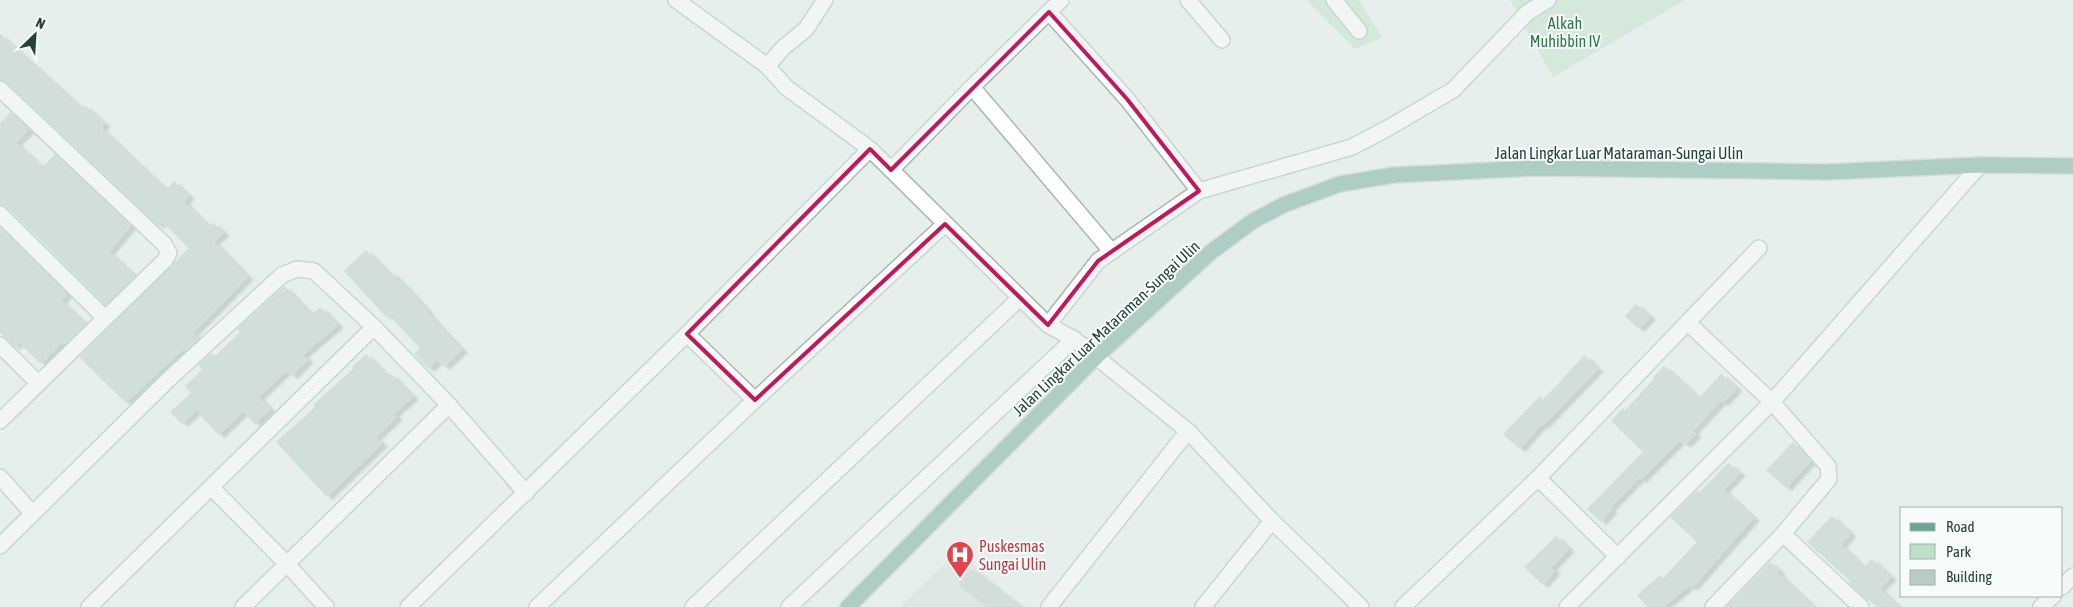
<svg xmlns="http://www.w3.org/2000/svg" width="2073" height="607" font-family="'Asap Condensed',sans-serif">
  <defs>
    <filter id="shadow"><feDropShadow dx="5.5" dy="3" stdDeviation="1" flood-color="#0004"/></filter>
  </defs>
  <rect width="100%" height="100%" fill="#e6efeb"/>
  <polygon fill="#d4dfda" points="957,552 1025,607 900,607"/>
  <g fill="#bfe0c8">
    <polygon points="1307,0 1359,0 1382,38 1355,49"/>
    <polygon points="1510,0 1685,0 1553,77"/>
  </g>
  <g fill="#bbcac4" filter="url(#shadow)">
    <polygon points="0,34 81,108 84,105 105,124 101,128 166,190 174,181 189,196 184,202 210,227 214,223 224,233 214,242 248,277 193,333 198,339 185,352 183,349 126,403 79,357 189,248 162,222 158,226 6,82 0,80"/>
    <polygon points="11,112 29,130 16,143 42,167 55,154 131,226 109,252 135,276 105,305 7,207 0,205 0,123"/>
    <polygon points="0,227 67,294 61,301 86,324 65,344 62,342 41,364 19,342 15,347 0,333"/>
    <polygon points="366,250 389,274 391,272 411,292 428,311 427,312 462,350 444,367 438,360 429,369 414,354 420,348 388,314 386,317 344,271"/>
    <polygon points="284,286 312,315 320,307 338,325 303,355 308,360 292,376 286,371 259,397 270,409 255,424 243,412 219,435 196,411 182,424 170,412 191,393 185,386 202,370 198,365 211,353 215,356 240,332 237,329"/>
    <polygon points="1636,304 1650,317 1639,329 1625,316"/>
    <polygon points="366,354 388,377 391,374 413,397 394,414 397,417 376,437 382,444 327,497 276,442 315,407 313,405 354,368 352,367"/>
    <polygon points="1584,355 1598,369 1543,426 1541,425 1520,449 1503,434 1540,396 1543,399 1558,384"/>
    <polygon points="1664,366 1699,398 1721,374 1737,388 1723,403 1721,401 1693,431 1696,434 1685,445 1680,441 1641,480 1639,478 1610,508 1612,510 1601,522 1587,509 1643,452 1611,421 1623,408 1625,410 1654,379 1652,378"/>
    <polygon points="1793,442 1811,461 1786,488 1766,470"/>
    <polygon points="1728,463 1740,473 1724,490 1754,518 1692,588 1690,585 1664,607 1647,607 1637,595 1660,575 1663,578 1697,542 1670,517 1698,490 1700,492"/>
    <polygon points="1832,516 1851,534 1841,545 1864,567 1872,559 1891,577 1880,589 1899,607 1877,607 1869,600 1868,601 1849,583 1850,581 1807,542"/>
    <polygon points="1556,536 1569,549 1551,568 1555,571 1543,585 1524,567"/>
    <polygon points="1770,562 1780,571 1778,573 1814,607 1726,607"/>
    <polygon points="970,569 1020,607 987,607 958,585"/>
  </g>
  <g fill="none" stroke-linecap="round" stroke-linejoin="round">
    <defs>
      <g id="minor">
        <polyline points="676,0 767,66"/>
        <polyline points="825,0 806,29 784,47 767,66 787,88 870,149 1048,325 1074,339 1188,431 1272,521 1361,607"/>
        <polyline points="1188,0 1222,40"/>
        <polyline points="1334,0 1359,31"/>
        <polyline points="1049,12 1127,99 1199,191"/>
        <polyline points="972,87 1112,252"/>
        <polyline points="0,89 164,244 169,253 165,260 0,421"/>
        <polyline points="891,170 972,87 1061,0"/>
        <polyline points="0,214 104,317"/>
        <polyline points="1688,323 1772,402 1828,466 1829,479 1783,534 1713,607"/>
        <polyline points="1048,325 1098,261 1199,191 1352,147 1388,128 1453,90 1528,12 1548,0"/>
        <polyline points="687,334 755,400"/>
        <polyline points="0,345 38,383"/>
        <polyline points="0,477 32,513"/>
        <polyline points="1538,478 1618,557"/>
        <polyline points="211,487 287,564 326,607"/>
        <polyline points="1783,534 1861,607"/>
        <polyline points="0,546 169,379 282,275 297,269 314,271 374,327 449,405 526,493"/>
        <polyline points="2062,587 2073,576"/>
        <polyline points="89,607 374,327"/>
        <polyline points="243,607 449,405"/>
        <polyline points="408,607 687,334 870,149"/>
        <polyline points="537,607 755,400 945,224"/>
        <polyline points="693,607 1020,298"/>
        <polyline points="789,607 1074,339"/>
        <polyline points="1049,607 1188,431"/>
        <polyline points="1203,607 1272,521"/>
        <polyline points="1403,607 1538,478 1759,248"/>
        <polyline points="1567,607 1772,402 1980,165"/>
        <polyline points="2041,607 2053,596"/>
      </g>
      <polyline id="primary" points="848,607 1096,357 1211,252 1253,221 1283,205 1340,184 1394,175 1534,168 1827,172 1980,165 2073,166"/>
    </defs>
    <use href="#minor" stroke="#a8b8b2" stroke-width="18"/>
    <use href="#primary" stroke="#c2cac8" stroke-width="18"/>
    <use href="#minor" stroke="#fff" stroke-width="15"/>
    <use href="#primary" stroke="#6aa596" stroke-width="15"/>
  </g>
  <path d="M0 0H2073V607H0ZM1049 12 1127 99 1199 191 1098 261 1048 325 945 224 755 400 687 334 870 149 891 170Z" fill="#e6efeb" fill-opacity=".55" fill-rule="evenodd"/>
  <path fill="none" stroke="#c2185b" stroke-width="4" stroke-linejoin="round" d="M1049 12 1127 99 1199 191 1098 261 1048 325 945 224 755 400 687 334 870 149 891 170Z"/>
  <defs>
    <symbol id="hospital-pin" viewBox="-11 -11 22 30"><path d="M0 17L-7.5 6A9.5 9.5 0 1 1 7.5 6Z" fill="#e0444e" stroke="#f7fbf9"/><path d="M-5-5h3v3.5h4V-5h3V5h-3V1.5h-4V5h-3Z" fill="#fff"/></symbol>
  </defs>
  <g fill-rule="evenodd">
    <use href="#hospital-pin" x="944" y="539" width="32" height="43"/>
  </g>
  <g text-anchor="middle" dominant-baseline="central" stroke-width="4" stroke-linejoin="round" paint-order="stroke">
    <g font-size="16" fill="#2d7a4b" stroke="#f7fbf9">
      <text x="1565" y="23">Alkah<tspan x="1565" dy="18">Muhibbin IV</tspan></text>
    </g>
    <g font-size="16" fill="#24423a" stroke="#f7fbf9">
      <text x="1619" y="153">Jalan Lingkar Luar Mataraman-Sungai Ulin</text>
      <text transform="translate(1106 328) rotate(-43)">Jalan Lingkar Luar Mataraman-Sungai Ulin</text>
    </g>
    <g font-size="16" fill="#be3a42" stroke="#f7fbf9" text-anchor="start">
      <text x="979" y="546">Puskesmas<tspan x="979" dy="18">Sungai Ulin</tspan></text>
    </g>
  </g>
  <rect x="1900" y="507" width="162" height="90" fill="#f7fbf9" stroke="#a3b1ad"/>
  <rect x="1910" y="523" width="25" height="8" fill="#6aa596" stroke="#a3b1ad"/>
  <text x="1946" y="532" font-size="15" fill="#24423a">Road</text>
  <rect x="1910" y="544" width="25" height="15" fill="#bfe0c8" stroke="#a3b1ad"/>
  <text x="1946" y="557" font-size="15" fill="#24423a">Park</text>
  <rect x="1910" y="570" width="25" height="15" fill="#bbcac4" stroke="#a3b1ad"/>
  <text x="1946" y="582" font-size="15" fill="#24423a">Building</text>
  <g transform="translate(35 35) rotate(25)" stroke="#f7fbf9" stroke-width="4" paint-order="stroke">
  <path d="M0-4L9 19L0 12L-9 19Z" fill="#24423a"/>
  <text y="-8" font-size="14" font-weight="bold" text-anchor="middle" fill="#24423a">N</text>
  </g>
</svg>
